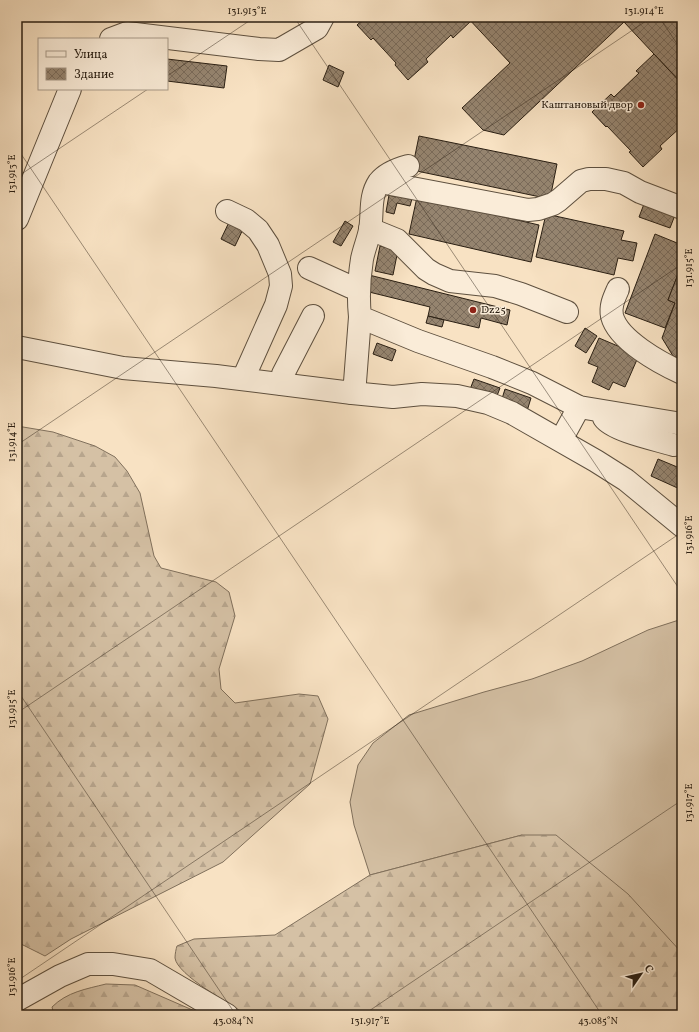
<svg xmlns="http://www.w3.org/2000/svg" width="699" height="1032" font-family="Vollkorn,serif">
  <defs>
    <pattern id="forest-firs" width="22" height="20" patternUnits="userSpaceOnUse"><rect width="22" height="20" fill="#d5c1a5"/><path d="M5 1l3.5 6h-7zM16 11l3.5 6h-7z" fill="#b7a58d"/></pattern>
    <pattern id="building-cross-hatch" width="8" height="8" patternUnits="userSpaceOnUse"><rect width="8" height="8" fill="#95846f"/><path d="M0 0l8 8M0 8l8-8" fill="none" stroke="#7a6b5a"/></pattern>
  </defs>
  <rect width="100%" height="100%" fill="#f8e2c3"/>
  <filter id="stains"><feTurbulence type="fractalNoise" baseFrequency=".005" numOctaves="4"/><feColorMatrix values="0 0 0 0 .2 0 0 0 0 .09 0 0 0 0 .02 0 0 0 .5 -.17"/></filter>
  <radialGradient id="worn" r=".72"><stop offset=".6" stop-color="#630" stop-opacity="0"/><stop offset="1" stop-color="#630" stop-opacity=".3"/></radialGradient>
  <polygon fill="#d5c1a5" stroke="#80705c" points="682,619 682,953 522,835 370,875 354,825 350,802 358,765 373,743 409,715 484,692 532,679 582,661 648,630"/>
  <g fill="url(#forest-firs)" stroke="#80705c">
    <polygon points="17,426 53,432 95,446 115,457 127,471 140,493 154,556 161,568 216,582 229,592 235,616 219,669 221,689 235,703 299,694 318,696 328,719 310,784 223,862 71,939 45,956 17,942"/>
    <path d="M522 835H556L628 894 682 953V1015H247C232 1005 177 975 175 958 175 954 176 949 177 946L194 939 275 935 370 875Z"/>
    <path d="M106 984 135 985 204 1015H54L52 1007C67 992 86 989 106 984Z"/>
  </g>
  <g fill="url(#building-cross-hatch)" stroke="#2a1f13">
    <polygon points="366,17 467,17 471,21 453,38 451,35 426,59 428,62 408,80 395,65 396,63 373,38 371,40 357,25"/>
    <polygon points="467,17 682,17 682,84 624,22 504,135 483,130 462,108 510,63"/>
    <polygon points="654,54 682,84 682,126 660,146 662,149 643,167 629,152 631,151 607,126 606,127 592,112 611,94 614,97 639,73 636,71"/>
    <polygon points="167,59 227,66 224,88 167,81"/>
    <polygon points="329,65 344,72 338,87 323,80"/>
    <polygon points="419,136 557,164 550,199 412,170"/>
    <polygon points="397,192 413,195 410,206 397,203 394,214 386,212 389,195 396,197"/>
    <polygon points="417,197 539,225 531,262 409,234"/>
    <polygon points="644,204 675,215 670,228 639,217"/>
    <polygon points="546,214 624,231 621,240 637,243 633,261 618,258 614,275 536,257"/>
    <polygon points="231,218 245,225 235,246 221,239"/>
    <polygon points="345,221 353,226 341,246 333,242"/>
    <polygon points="655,234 682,245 682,264 668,300 675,303 665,328 625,313"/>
    <polygon points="380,246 398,250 393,275 375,271"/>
    <polygon points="682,264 682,360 673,356 662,338 675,303 668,300"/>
    <polygon points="369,275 510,310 507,325 481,318 479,328 428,316 430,307 365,291"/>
    <polygon points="428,316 444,320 442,327 426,323"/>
    <polygon points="585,328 597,336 586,353 575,346"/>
    <polygon points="599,338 639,355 625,387 613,382 609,390 592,382 598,367 588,363"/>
    <polygon points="377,343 396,350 392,361 373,354"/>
    <polygon points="474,379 500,388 495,401 469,392"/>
    <polygon points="505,389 531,398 527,411 501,402"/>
    <polygon points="658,459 682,469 682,490 651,476"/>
  </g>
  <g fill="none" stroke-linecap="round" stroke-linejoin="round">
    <defs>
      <g id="minor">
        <polyline points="111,39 127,33 259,49 279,50 317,28 323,17"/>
        <path d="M408 166C397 169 386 173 379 182 369 197 373 213 370 230 368 240 364 249 362 259 359 278 358 298 360 317L418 341 492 367 532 383 579 407 682 424"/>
        <polyline points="380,182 528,210 538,209 553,204 559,200 581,181 589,179 606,179 624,183 640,192 682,208"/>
        <polyline points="227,211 246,220 258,230 268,245 280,274 281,286 276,305 243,379"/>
        <polyline points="17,219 70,89"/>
        <polyline points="370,229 397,240 426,269 434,274 450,281 495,286 521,294 567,312"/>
        <polyline points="309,268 351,287 359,287"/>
        <path d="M618 289C614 298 610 306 612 316 618 340 660 363 682 373"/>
        <polyline points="17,347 123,368 216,376 352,393 393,397 422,394 457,396 488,403 512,413 596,461 626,480 682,526"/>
        <polyline points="282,384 283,374 313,316"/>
        <polyline points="352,393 355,382 360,317"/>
        <path d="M604 418C613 431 658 440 674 445"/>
        <polyline points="561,440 579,407"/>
        <polyline points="17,1000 60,976 88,964 113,964 150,970 227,1015"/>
      </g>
    </defs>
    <use href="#minor" stroke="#5e503f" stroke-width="24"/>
    <use href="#minor" stroke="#faecd8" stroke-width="22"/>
  </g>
  <path fill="none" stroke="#2a1f13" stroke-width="1" stroke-opacity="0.45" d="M294 17 682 593M659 17 682 51M167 76 255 17M17 148 602 1015M17 177 148 89M17 445 652 17M17 690 236 1015M17 713 682 264M17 981 682 532M363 1015 682 800"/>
  <g fill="#8f2418" stroke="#faecd8" stroke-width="1.5">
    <circle cx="641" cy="105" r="4"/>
    <circle cx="473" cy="310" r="4"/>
  </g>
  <g text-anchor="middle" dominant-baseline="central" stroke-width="3" stroke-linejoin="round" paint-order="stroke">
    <g font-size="11" fill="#2a1f13" stroke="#faecd8" text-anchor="end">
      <text x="633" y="105">Каштановый двор</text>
      <text x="481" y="310" text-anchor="start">Dz25</text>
    </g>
  </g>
  <rect width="699" height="1032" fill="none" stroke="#f8e2c3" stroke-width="44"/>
  <rect x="38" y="38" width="130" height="52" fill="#faecd8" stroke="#a79a89"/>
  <rect x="46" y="51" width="20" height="6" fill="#faecd8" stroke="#a79a89"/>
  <text x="74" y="58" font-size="12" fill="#2a1f13">Улица</text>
  <rect x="46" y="68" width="20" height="12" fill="url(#building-cross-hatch)" stroke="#a79a89"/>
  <text x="74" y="78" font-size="12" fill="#2a1f13">Здание</text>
  <g transform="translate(641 974) rotate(56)" stroke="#faecd8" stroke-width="3" paint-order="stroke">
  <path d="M0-3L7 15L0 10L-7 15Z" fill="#2a1f13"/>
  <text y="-6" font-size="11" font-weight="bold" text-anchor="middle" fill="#2a1f13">С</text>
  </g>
  <rect x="22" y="22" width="655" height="988" fill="none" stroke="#2a1f13" stroke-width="1.5"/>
  <g font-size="10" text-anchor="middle" fill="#2a1f13">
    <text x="247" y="14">131.913°E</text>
    <text x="644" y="14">131.914°E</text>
    <text transform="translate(11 174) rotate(-90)" y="4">131.913°E</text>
    <text transform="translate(688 268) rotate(-90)" y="4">131.915°E</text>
    <text transform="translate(11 442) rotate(-90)" y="4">131.914°E</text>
    <text transform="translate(688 535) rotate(-90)" y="4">131.916°E</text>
    <text transform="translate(11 709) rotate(-90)" y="4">131.915°E</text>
    <text transform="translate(688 803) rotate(-90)" y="4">131.917°E</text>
    <text transform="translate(11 977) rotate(-90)" y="4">131.916°E</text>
    <text x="233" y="1024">43.084°N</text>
    <text x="370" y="1024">131.917°E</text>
    <text x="598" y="1024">43.085°N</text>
  </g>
  <rect width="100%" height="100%" filter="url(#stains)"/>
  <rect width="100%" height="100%" fill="url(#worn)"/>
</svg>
